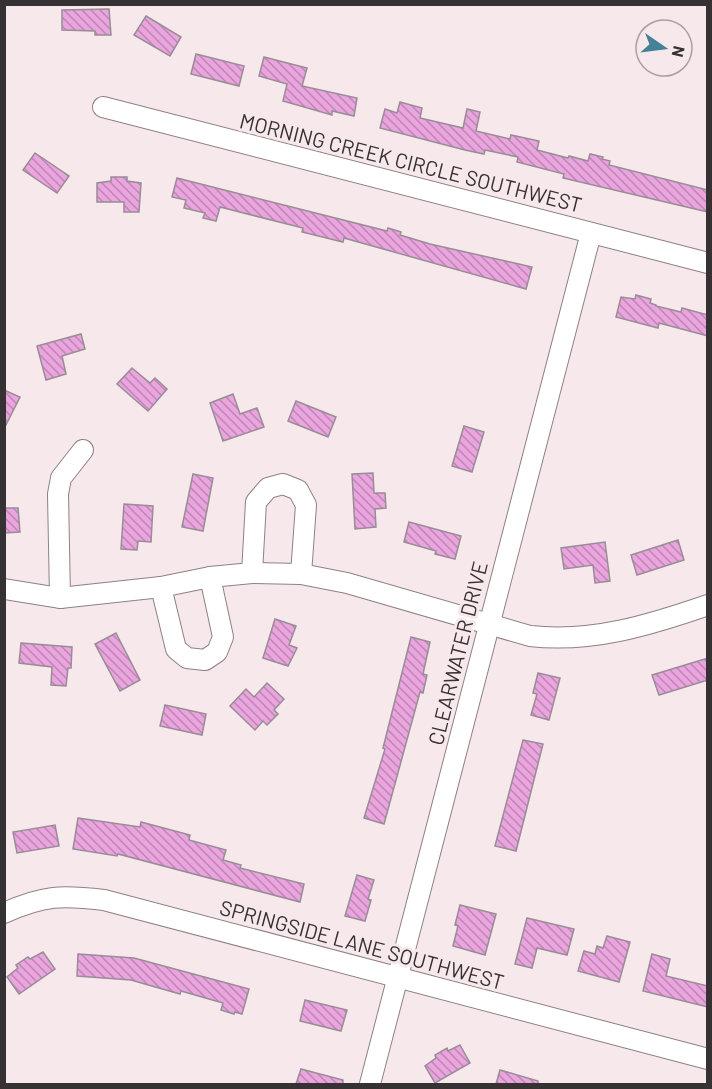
<svg xmlns="http://www.w3.org/2000/svg" width="712" height="1089" font-family="Barlow,sans-serif">
  <defs>
    <pattern id="building-back-hatch" width="6" height="6" patternUnits="userSpaceOnUse" patternTransform="scale(1.5)"><rect width="6" height="6" fill="#eaa4de"/><path d="M-1 5l2 2M0 0l6 6M5-1l2 2" fill="none" stroke="#be86b5"/></pattern>
  </defs>
  <rect width="100%" height="100%" fill="#f7e8ec"/>
  <g fill="url(#building-back-hatch)" stroke="#978d95" stroke-width="1.5">
    <polygon points="109,9 111,35 95,35 95,31 62,30 62,10"/>
    <polygon points="146,16 181,37 170,56 134,35"/>
    <polygon points="196,54 244,66 239,86 191,74"/>
    <polygon points="264,57 307,68 302,86 357,98 354,116 332,111 332,115 283,101 287,84 259,76"/>
    <polygon points="400,102 422,108 420,118 463,128 467,109 480,112 476,131 510,139 511,135 539,141 537,150 568,158 569,156 588,161 590,154 603,157 602,159 610,161 609,165 708,190 708,212 563,178 564,174 517,162 518,157 485,150 484,154 465,150 380,128 385,109 397,113"/>
    <polygon points="35,153 69,176 57,193 23,170"/>
    <polygon points="111,177 127,177 127,181 141,183 139,212 124,212 124,202 97,202 97,183 111,181"/>
    <polygon points="177,178 387,231 388,228 401,232 400,235 430,244 532,267 526,289 344,238 343,242 302,232 303,228 220,207 216,221 203,218 205,213 184,208 186,200 172,197"/>
    <polygon points="636,295 651,299 650,303 656,305 656,306 681,312 682,308 708,315 708,336 659,323 658,328 616,317 621,297 635,299"/>
    <polygon points="81,334 85,349 62,356 66,374 46,380 37,346"/>
    <polygon points="132,368 150,383 155,378 167,389 148,411 117,384"/>
    <polygon points="4,390 20,397 4,429"/>
    <polygon points="233,394 240,414 257,408 264,427 223,441 210,403"/>
    <polygon points="296,401 336,417 328,437 288,421"/>
    <polygon points="464,426 484,432 472,472 452,466"/>
    <polygon points="373,473 374,493 385,493 386,508 375,509 376,527 355,529 352,474"/>
    <polygon points="193,474 213,478 203,531 182,527"/>
    <polygon points="124,504 153,506 151,542 138,541 137,550 121,549"/>
    <polygon points="4,508 18,508 20,532 4,533"/>
    <polygon points="409,522 461,536 455,559 435,554 436,551 404,542"/>
    <polygon points="678,540 684,560 637,575 631,555"/>
    <polygon points="605,542 610,581 595,583 593,565 564,569 561,548"/>
    <polygon points="275,619 296,626 289,645 297,648 288,666 263,658"/>
    <polygon points="116,633 140,680 120,691 95,644"/>
    <polygon points="411,637 430,642 423,674 427,675 423,693 420,692 384,824 364,818 385,749 383,748"/>
    <polygon points="21,643 72,647 71,668 68,668 66,686 51,685 52,667 19,663"/>
    <polygon points="708,658 708,680 659,695 652,675"/>
    <polygon points="538,673 560,678 549,720 531,715 537,694 533,693"/>
    <polygon points="267,683 284,699 274,710 278,714 267,725 263,721 255,730 230,706 246,689 254,697"/>
    <polygon points="165,705 206,714 202,735 160,726"/>
    <polygon points="523,740 543,744 516,851 495,846"/>
    <polygon points="78,818 140,827 141,822 190,835 189,840 226,850 223,860 241,865 240,868 304,884 300,902 118,854 117,856 73,849"/>
    <polygon points="55,825 59,846 17,853 13,832"/>
    <polygon points="357,875 374,880 368,899 371,900 365,921 345,916"/>
    <polygon points="460,905 496,914 485,955 453,946 458,926 455,925"/>
    <polygon points="527,918 574,929 567,955 537,948 532,968 515,964"/>
    <polygon points="607,936 630,942 619,982 578,971 584,951 595,954 597,946 603,948"/>
    <polygon points="43,952 55,969 19,994 7,977 18,968 16,965 28,957 30,959"/>
    <polygon points="78,954 134,958 249,989 242,1014 235,1012 234,1014 221,1010 223,1003 181,991 180,994 131,980 77,976"/>
    <polygon points="652,954 670,959 666,976 708,986 708,1007 643,991"/>
    <polygon points="305,1000 347,1010 341,1031 300,1021"/>
    <polygon points="460,1045 470,1063 435,1083 425,1066 436,1058 435,1055 447,1048 448,1051"/>
    <polygon points="301,1069 343,1080 343,1084 296,1084"/>
    <polygon points="500,1070 538,1081 538,1084 496,1084"/>
  </g>
  <g fill="none" stroke-linecap="round" stroke-linejoin="round">
    <defs>
      <g id="minor">
        <polyline points="103,107 708,263"/>
        <polyline points="252,573 256,502 268,488 283,484 298,490 306,505 301,574"/>
        <polyline points="161,587 176,649 187,658 205,660 217,652 223,637 210,577"/>
        <path d="M4 589 60 598 161 587 210 577 252 573 301 574 347 583 530 636C592 643 650 625 708 605"/>
        <polyline points="60,598 58,494 61,478 83,450"/>
        <path d="M4 913C44 895 62 895 104 900L708 1059"/>
        <polyline points="370,1084 591,233"/>
      </g>
    </defs>
    <use href="#minor" stroke="#8e8184" stroke-width="22"/>
    <use href="#minor" stroke="#fff" stroke-width="20"/>
  </g>
  <g text-anchor="middle" dominant-baseline="central" stroke-width="6" stroke-linejoin="round" paint-order="stroke">
    <g font-size="21" fill="#363132" stroke="#f7e8ec">
      <text transform="translate(411 162) rotate(14)">MORNING CREEK CIRCLE SOUTHWEST</text>
      <text transform="translate(457 653) rotate(-76)">CLEARWATER DRIVE</text>
      <text transform="translate(362 944) rotate(15)">SPRINGSIDE LANE SOUTHWEST</text>
    </g>
  </g>
  <rect width="712" height="1089" fill="none" stroke="#363132" stroke-width="12"/>
  <g transform="translate(664 48) rotate(104)"><circle r="28" fill="#f7e8ec" stroke="#aa9fa2" stroke-width="1.5"/>
  <path d="M0-4.5L10 22L0 15L-10 22Z" fill="#448297"/>
  <text y="-9" font-size="16" font-weight="bold" text-anchor="middle" fill="#363132">N</text>
  </g>
</svg>
